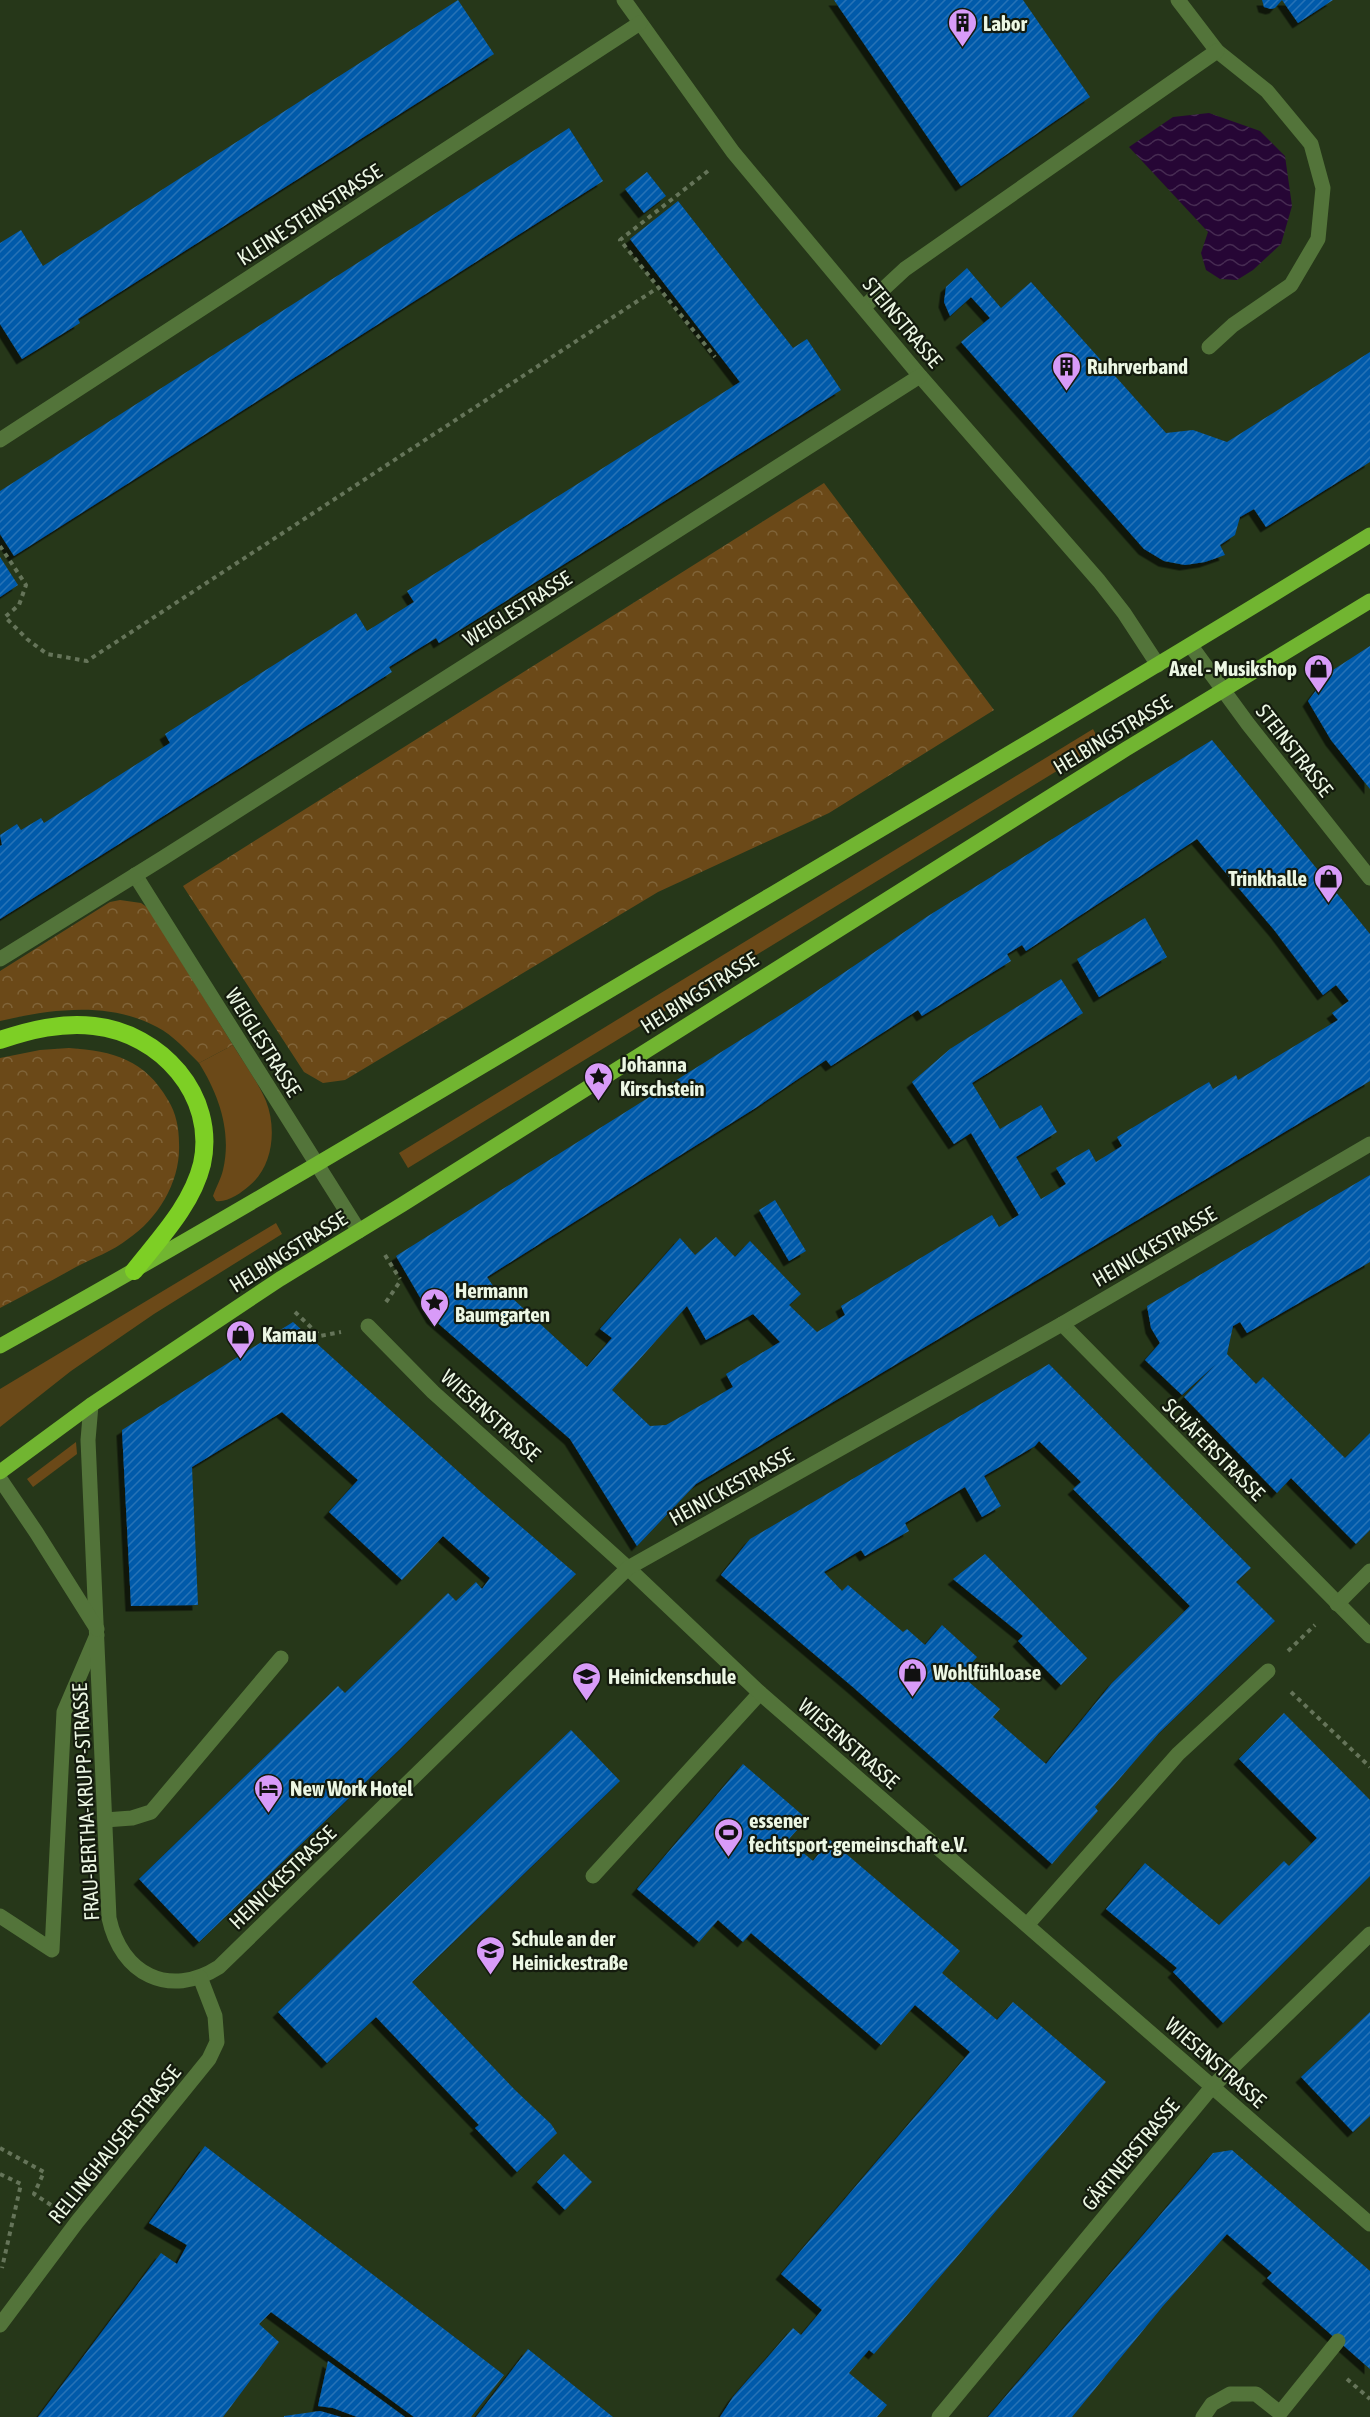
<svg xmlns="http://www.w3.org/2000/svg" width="1370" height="2417" font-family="'Asap Condensed',sans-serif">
  <defs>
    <pattern id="forest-crowns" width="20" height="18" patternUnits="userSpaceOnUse" patternTransform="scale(1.5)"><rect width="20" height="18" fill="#6b4918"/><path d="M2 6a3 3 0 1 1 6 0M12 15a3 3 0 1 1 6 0" fill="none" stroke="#806439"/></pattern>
    <pattern id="water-waves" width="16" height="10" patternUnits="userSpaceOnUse" patternTransform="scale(1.5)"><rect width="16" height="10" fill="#260635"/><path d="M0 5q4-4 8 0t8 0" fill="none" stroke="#462b52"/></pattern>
    <pattern id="building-hatch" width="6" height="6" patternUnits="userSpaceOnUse" patternTransform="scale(1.5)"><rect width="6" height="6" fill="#005aaa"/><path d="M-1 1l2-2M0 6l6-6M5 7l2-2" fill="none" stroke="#2572b6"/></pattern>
    <filter id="shadow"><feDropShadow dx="-5.5" dy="5.5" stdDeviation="0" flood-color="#0009"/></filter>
  </defs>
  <rect width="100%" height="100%" fill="#263719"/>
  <g fill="#6b4918">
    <polygon points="1093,729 1101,744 408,1168 399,1153"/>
    <path d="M233 1045C244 1063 258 1082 266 1101 277 1129 273 1167 249 1186 241 1193 227 1203 216 1201L213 1196C216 1187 221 1179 223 1170 232 1132 219 1095 199 1063Z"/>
    <polygon points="276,1223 282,1234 154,1314 71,1371 0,1427 0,1389"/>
    <polygon points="76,1442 77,1454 33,1487 27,1479"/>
  </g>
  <g fill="url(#forest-crowns)">
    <polygon points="824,483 994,710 829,813 658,892 345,1080 323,1083 304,1072 183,886"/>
    <path d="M120 900 141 903 148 908 233 1045 199 1063C186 1050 174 1036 157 1027 109 1001 51 1009 0 1021V971L110 902Z"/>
    <path d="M69 1048C114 1051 145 1060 168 1100 176 1113 179 1128 179 1143 181 1180 159 1218 128 1239 113 1251 93 1258 76 1267 51 1281 25 1295 0 1308V1058L40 1050Z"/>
  </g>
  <polygon fill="url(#water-waves)" points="1209,113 1260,131 1285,156 1292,206 1281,244 1253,270 1237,280 1220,279 1206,270 1201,253 1208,232 1129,147 1173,117"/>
  <g fill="url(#building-hatch)" fill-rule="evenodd" filter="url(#shadow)">
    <polygon points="458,0 494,54 78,319 80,323 22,359 0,324 0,243 21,230 43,266"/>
    <polygon points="834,0 1023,0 1090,97 961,186"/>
    <polygon points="1262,0 1282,0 1275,8 1271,9 1264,7"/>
    <polygon points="1282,0 1333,0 1298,23"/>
    <polygon points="569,128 603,181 14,556 0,534 0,491"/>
    <polygon points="647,172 666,196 644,213 625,189"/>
    <polygon points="678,201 793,348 807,339 841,390 439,643 436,638 389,667 392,672 0,919 0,846 2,845 0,835 17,824 21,830 41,818 44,823 170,743 165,734 356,613 367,631 414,602 407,591 740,382 630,239"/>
    <polygon points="967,268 1001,308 1031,282 1166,433 1193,430 1227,442 1370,352 1370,462 1266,527 1254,509 1240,517 1235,535 1220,545 1225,555 1205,562 1185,565 1164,561 1144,549 961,342 990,318 971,297 950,316 944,302 946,287"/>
    <polygon points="0,557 18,585 0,597"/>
    <polygon points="1370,646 1370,789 1331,740 1308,701 1321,684 1319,679"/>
    <path d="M1212 740 1370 934V1081L696 1484 637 1546 570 1439 432 1318 396 1256 793 1007 928 916ZM1197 839 1275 931 1323 995 1336 985 1349 1001 1332 1013 1338 1020 1238 1080 1236 1075 1213 1089 1209 1082 1117 1137 1122 1146 1096 1162 1089 1149 1056 1168 1066 1184 1041 1199 1016 1157 1057 1132 1041 1105 1000 1129 972 1083 1083 1013 1061 979 950 1049 912 1082 954 1144 971 1133 1019 1215 999 1227 992 1215 841 1306 845 1315 817 1332 789 1305 801 1294 750 1241 735 1257 716 1237 695 1255 680 1238 600 1329 612 1338 587 1367 499 1286 496 1290 487 1277 757 1107 826 1060 831 1066 918 1010 922 1016 1011 961 1007 954 1022 945 1026 951ZM687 1306 706 1340 753 1314 780 1342 726 1374 733 1387 666 1425 650 1426 612 1390Z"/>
    <polygon points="1145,918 1167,957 1099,997 1077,959"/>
    <polygon points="1370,1175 1370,1262 1247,1333 1240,1322 1233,1326 1227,1354 1256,1384 1263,1377 1345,1458 1370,1433 1370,1530 1356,1544 1291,1478 1277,1493 1184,1397 1216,1364 1182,1395 1145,1360 1160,1343 1151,1328 1147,1306"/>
    <polygon points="775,1200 806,1251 789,1261 759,1210"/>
    <polygon points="293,1322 482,1493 576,1574 400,1749 199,1942 139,1879 338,1686 345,1693 448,1593 456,1601 476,1582 482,1589 490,1578 443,1536 402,1580 329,1512 358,1480 282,1412 192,1467 198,1605 131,1606 122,1430"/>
    <path d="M1049 1364 1251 1568 1236 1582 1275 1621 1159 1733 1095 1807 1098 1811 1052 1864 854 1688 721 1575 750 1539ZM1039 1441 1081 1482 1073 1489 1190 1606 1112 1683 1046 1764 993 1717 1000 1709 961 1675 977 1657 942 1625 925 1645 907 1629 903 1632 848 1585 842 1591 824 1572 861 1550 865 1556 909 1531 905 1523 965 1487 982 1517 1001 1506 984 1476 1035 1446Z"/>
    <polygon points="985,1554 1087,1658 1061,1685 1018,1641 1023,1636 953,1579"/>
    <polygon points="1284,1713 1370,1800 1370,1876 1223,2023 1173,1972 1177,1968 1106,1909 1145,1863 1219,1925 1284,1861 1289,1866 1317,1838 1239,1759"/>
    <polygon points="571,1730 620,1781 412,1982 515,2090 551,2124 557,2133 517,2172 475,2128 479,2125 376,2017 327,2063 278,2012"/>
    <polygon points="743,1764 807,1819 788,1840 813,1861 830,1840 960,1951 942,1973 997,2020 1013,2002 1106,2082 874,2354 869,2350 849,2373 887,2405 877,2417 720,2417 733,2397 793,2328 801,2335 822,2310 781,2274 970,2052 915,2005 881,2045 751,1933 743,1942 718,1920 699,1942 637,1889"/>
    <polygon points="1370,2012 1370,2116 1353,2132 1301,2077"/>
    <polygon points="205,2146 504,2375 471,2417 414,2417 271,2312 259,2324 279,2342 223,2417 38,2417 161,2253 177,2264 187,2245 149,2223"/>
    <polygon points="1232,2150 1370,2271 1370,2369 1267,2278 1272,2273 1227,2234 1163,2306 1072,2417 988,2417 1213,2153"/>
    <polygon points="564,2154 592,2182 565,2210 537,2182"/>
    <polygon points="528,2349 613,2417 476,2417"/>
    <polygon points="328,2361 405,2417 357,2417 333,2408 318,2406"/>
    <polygon points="320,2411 341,2417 284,2417 284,2416"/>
  </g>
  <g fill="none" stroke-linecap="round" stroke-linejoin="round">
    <g stroke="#657459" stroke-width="4" stroke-dasharray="4.5 4.5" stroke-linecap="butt">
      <polyline points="708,171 620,240 715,357"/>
      <polyline points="0,546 26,585 19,605 5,617 27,639 47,654 87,661 659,287"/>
      <polyline points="385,1255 400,1279"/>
      <polyline points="386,1302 401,1280"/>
      <polyline points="295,1312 320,1336 341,1332"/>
      <polyline points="1288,1651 1315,1625"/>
      <polyline points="1291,1692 1370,1767"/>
      <polyline points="0,2148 44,2172 34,2194 51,2205"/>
      <polyline points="0,2174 21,2184 2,2268"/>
      <polyline points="1347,2379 1370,2399"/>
    </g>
    <g stroke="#53743a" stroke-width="15">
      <polyline points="1178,0 1217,51 1267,91 1311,144 1323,188 1318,239 1291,285 1233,325 1209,347"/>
      <polyline points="864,307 905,269 1217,51"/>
      <polyline points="105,1820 132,1818 151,1812 281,1658"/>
      <polyline points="593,1876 760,1693"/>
      <polyline points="0,1916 52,1950 64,1712 97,1635"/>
      <polyline points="1027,1925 1178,1754 1268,1671"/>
      <polyline points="1203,2417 1212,2404 1230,2394 1256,2394 1280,2413 1338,2341"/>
    </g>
    <g stroke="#53743a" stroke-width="15">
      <polyline points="624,0 733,152 920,376 1099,581 1124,613 1158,665"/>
      <polyline points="0,440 640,23"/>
      <polyline points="1191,646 1248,724 1370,878"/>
      <polyline points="135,875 359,1231"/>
      <polyline points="0,959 163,858 920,376"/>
      <polyline points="1062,1324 1370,1636"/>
      <polyline points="368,1326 433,1392 628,1568 760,1693 1370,2224"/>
      <path d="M91 1405 88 1440 109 1918C121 1974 169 1999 219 1967L628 1568 1062 1324 1370 1144"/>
      <polyline points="0,1479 36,1532 97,1629"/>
      <polyline points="1337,1604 1370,1571"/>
      <polyline points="0,2325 77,2222 209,2059 217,2042 215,2016 200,1977"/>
      <polyline points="939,2417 1212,2087 1370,1934"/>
    </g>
    <g stroke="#71b531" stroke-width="15">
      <path d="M0 1346C219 1224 434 1095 649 967 890 824 1132 682 1370 535"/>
      <polyline points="0,1472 91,1405 280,1279 403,1204 1126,749 1370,601"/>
    </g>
    <path stroke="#7dcf25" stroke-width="18" d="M0 1040C30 1030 62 1022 94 1026 160 1033 217 1095 202 1164 192 1205 159 1239 134 1271"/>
  </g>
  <defs>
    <symbol id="building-pin" viewBox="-11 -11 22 30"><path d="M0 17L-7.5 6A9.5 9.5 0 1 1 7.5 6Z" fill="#d89bf8" stroke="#141b0e"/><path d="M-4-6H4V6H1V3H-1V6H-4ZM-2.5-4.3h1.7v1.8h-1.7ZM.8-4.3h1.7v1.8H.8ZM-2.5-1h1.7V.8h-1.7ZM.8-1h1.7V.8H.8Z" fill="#111"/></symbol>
    <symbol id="shop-pin" viewBox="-11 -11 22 30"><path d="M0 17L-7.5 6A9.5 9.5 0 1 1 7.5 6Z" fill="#d89bf8" stroke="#141b0e"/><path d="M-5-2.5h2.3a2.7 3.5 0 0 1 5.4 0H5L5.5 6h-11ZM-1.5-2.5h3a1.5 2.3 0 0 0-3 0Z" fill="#111"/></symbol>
    <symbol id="sight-pin" viewBox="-11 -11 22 30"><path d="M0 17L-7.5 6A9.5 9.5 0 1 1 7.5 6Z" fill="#d89bf8" stroke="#141b0e"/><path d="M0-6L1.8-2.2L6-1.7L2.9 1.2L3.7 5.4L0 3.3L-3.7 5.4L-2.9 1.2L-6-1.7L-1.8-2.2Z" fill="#111"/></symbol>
    <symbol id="school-pin" viewBox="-11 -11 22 30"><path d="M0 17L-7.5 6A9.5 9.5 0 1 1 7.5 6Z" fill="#d89bf8" stroke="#141b0e"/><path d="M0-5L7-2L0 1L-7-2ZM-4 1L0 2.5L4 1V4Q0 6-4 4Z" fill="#111"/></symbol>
    <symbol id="hotel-pin" viewBox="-11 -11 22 30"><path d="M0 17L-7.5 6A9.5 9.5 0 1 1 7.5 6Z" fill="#d89bf8" stroke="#141b0e"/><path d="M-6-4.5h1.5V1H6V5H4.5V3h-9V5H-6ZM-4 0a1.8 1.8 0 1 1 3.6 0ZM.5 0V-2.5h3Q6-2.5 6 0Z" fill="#111"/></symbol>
    <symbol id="stadium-pin" viewBox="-11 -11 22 30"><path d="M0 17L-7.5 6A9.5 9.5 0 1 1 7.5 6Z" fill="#d89bf8" stroke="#141b0e"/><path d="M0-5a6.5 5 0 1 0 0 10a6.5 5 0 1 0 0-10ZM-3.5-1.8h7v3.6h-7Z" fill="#111"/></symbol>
  </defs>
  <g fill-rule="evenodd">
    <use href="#building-pin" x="946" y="6" width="33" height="45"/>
    <use href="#building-pin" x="1050" y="350" width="33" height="45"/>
    <use href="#shop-pin" x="1302" y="652" width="33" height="45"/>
    <use href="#shop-pin" x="1312" y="862" width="33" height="45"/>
    <use href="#sight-pin" x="582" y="1060" width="33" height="45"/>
    <use href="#sight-pin" x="418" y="1286" width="33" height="45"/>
    <use href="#shop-pin" x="224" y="1318" width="33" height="45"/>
    <use href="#shop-pin" x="896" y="1656" width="33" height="45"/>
    <use href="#school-pin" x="570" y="1660" width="33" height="45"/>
    <use href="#hotel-pin" x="252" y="1772" width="33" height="45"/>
    <use href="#stadium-pin" x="712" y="1816" width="33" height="45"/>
    <use href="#school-pin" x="474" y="1934" width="33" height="45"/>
  </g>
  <g text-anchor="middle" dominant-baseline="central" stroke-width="4.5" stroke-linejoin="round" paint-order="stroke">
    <g font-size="21" font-weight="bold" fill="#ecf7e4" stroke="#141b0e" text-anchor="start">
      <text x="983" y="23">Labor</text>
      <text x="1087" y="366">Ruhrverband</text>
      <text x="1297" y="668" text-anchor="end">Axel - Musikshop</text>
      <text x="1307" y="878" text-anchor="end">Trinkhalle</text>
      <text x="620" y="1064">Johanna<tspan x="620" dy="24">Kirschstein</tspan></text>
      <text x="455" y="1290">Hermann<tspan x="455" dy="24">Baumgarten</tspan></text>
      <text x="262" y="1334">Kamau</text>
      <text x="933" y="1672">Wohlfühloase</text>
      <text x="608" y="1676">Heinickenschule</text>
      <text x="290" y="1788">New Work Hotel</text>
      <text x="749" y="1820">essener<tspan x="749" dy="24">fechtsport-gemeinschaft e.V.</tspan></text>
      <text x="512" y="1938">Schule an der<tspan x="512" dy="24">Heinickestraße</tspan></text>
    </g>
    <g font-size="21" fill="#ecf7e4" stroke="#141b0e">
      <text transform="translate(309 214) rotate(-33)">KLEINE STEINSTRASSE</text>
      <text transform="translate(903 322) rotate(50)">STEINSTRASSE</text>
      <text transform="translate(517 608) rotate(-32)">WEIGLESTRASSE</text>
      <text transform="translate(1112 734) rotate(-31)">HELBINGSTRASSE</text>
      <text transform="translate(1295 750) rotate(52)">STEINSTRASSE</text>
      <text transform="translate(699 992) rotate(-32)">HELBINGSTRASSE</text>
      <text transform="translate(264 1042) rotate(58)">WEIGLESTRASSE</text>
      <text transform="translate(1154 1246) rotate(-30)">HEINICKESTRASSE</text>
      <text transform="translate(288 1251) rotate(-32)">HELBINGSTRASSE</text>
      <text transform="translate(491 1415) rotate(42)">WIESENSTRASSE</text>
      <text transform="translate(1214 1449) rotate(45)">SCHÄFERSTRASSE</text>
      <text transform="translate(731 1486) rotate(-29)">HEINICKESTRASSE</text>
      <text transform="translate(849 1743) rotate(41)">WIESENSTRASSE</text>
      <text transform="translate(85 1802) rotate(-93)">FRAU-BERTHA-KRUPP-STRASSE</text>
      <text transform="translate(282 1877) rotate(-44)">HEINICKESTRASSE</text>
      <text transform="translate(1216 2062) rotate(41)">WIESENSTRASSE</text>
      <text transform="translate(114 2144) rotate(-51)">RELLINGHAUSER STRASSE</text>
      <text transform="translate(1130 2154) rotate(-50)">GÄRTNERSTRASSE</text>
    </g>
  </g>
</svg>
